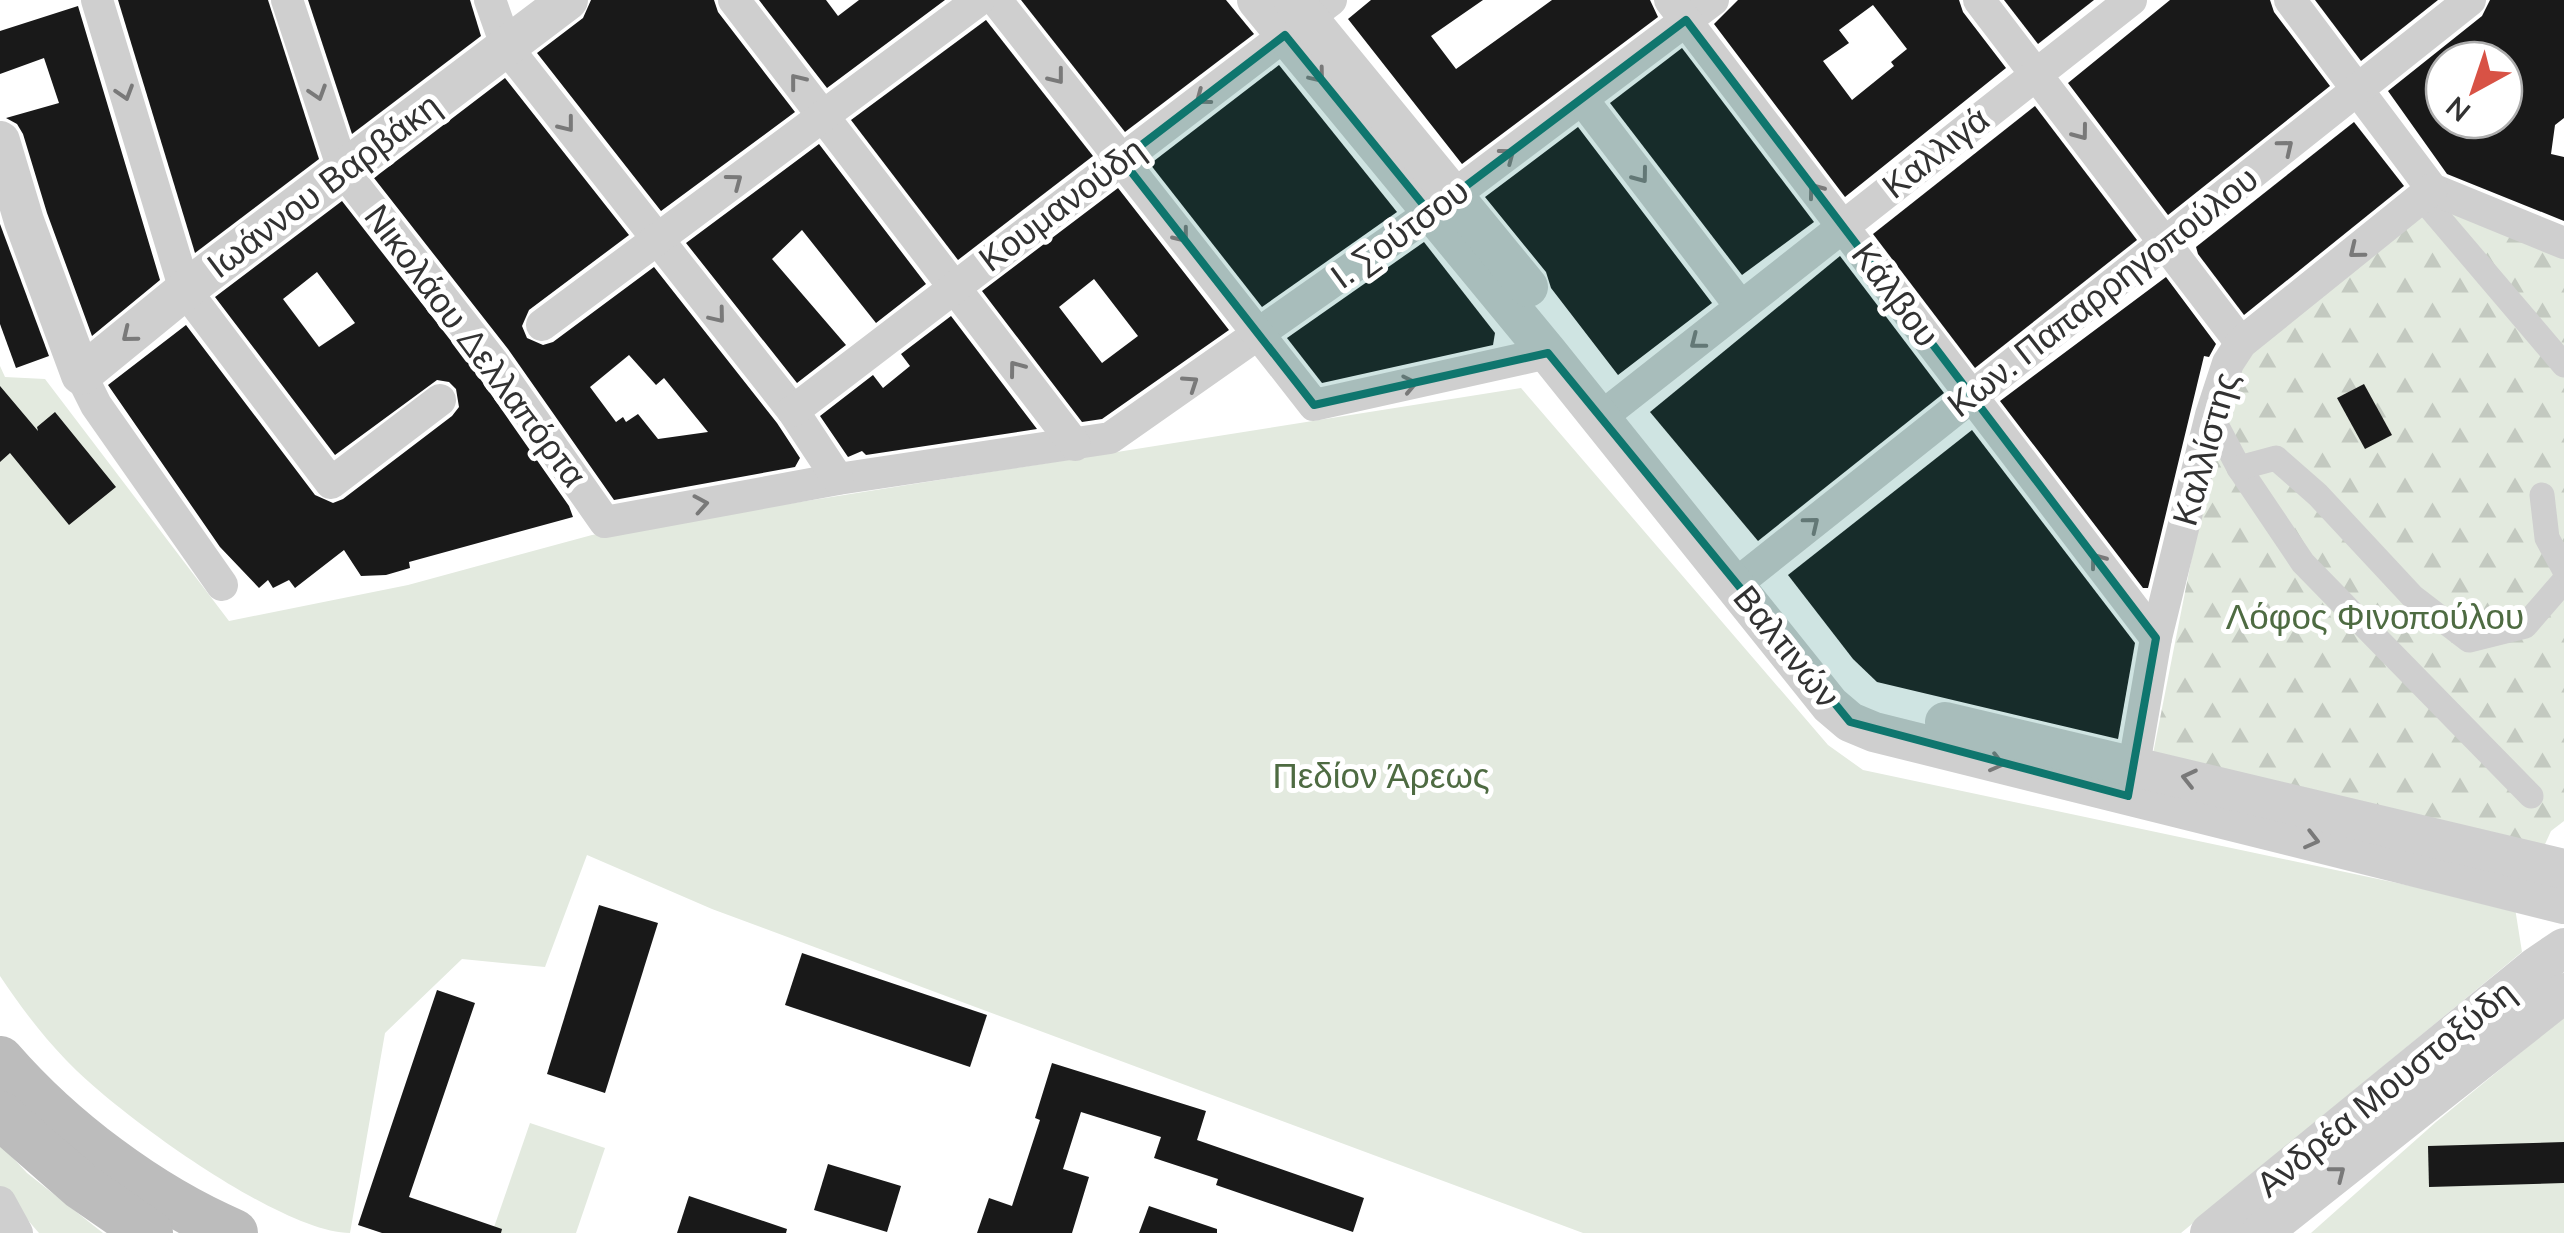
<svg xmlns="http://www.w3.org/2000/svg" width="2564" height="1233" font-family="'Nunito Sans',sans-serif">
  <defs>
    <pattern id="forest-firs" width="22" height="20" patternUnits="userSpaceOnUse" patternTransform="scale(2.5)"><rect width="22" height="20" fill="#e3eadf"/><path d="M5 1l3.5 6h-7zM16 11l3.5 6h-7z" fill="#c3c9c0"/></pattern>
  </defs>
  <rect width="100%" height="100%" fill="#fff"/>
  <polygon fill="url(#forest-firs)" points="2436,200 2564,252 2564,821 2551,831 2541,853 2152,759 2226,385 2246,354"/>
  <g fill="#e3eadf">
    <path d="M0 366 5 377 45 379 229 621 408 585 592 535 1521 388 1828 745 1863 770 2515 908 2522 952 2181 1233H1583L712 909 587 855 545 967 462 959 385 1033 350 1233C281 1233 115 1112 66 1060 41 1034 20 1006 0 976Z"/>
    <polygon points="2564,1017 2564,1233 2311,1233 2436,1122"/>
    <polygon points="530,1123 605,1148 576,1233 492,1233"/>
    <polygon points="0,1144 27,1173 103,1233 39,1233 0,1188"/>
  </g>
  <g fill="#191919" fill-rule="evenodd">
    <polygon points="118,0 268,0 319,159 195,253"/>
    <polygon points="308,0 470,0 481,36 352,134"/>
    <polygon points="591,0 714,0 718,12 795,112 661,211 537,53 583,18"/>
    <polygon points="759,0 826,0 838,16 859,0 945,0 827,88"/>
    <polygon points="1021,0 1226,0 1254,34 1125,132"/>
    <polygon points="1371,0 1483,0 1431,36 1456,69 1552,0 1650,0 1658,17 1462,164 1348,19"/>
    <path d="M1738 0H1959L1963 12 2006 68 1845 197 1714 24ZM1873 5 1907 49 1891 62 1894 66 1852 100 1823 61 1849 43 1839 30Z"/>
    <polygon points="2004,0 2094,0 2038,44"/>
    <polygon points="2170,0 2270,0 2274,12 2330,86 2168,215 2068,83"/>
    <polygon points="2315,0 2438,0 2361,61"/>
    <path d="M2490 0H2564V118L2555 125 2551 154 2564 157V221L2447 174 2388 91 2482 16ZM2444 60H2504V120H2444Z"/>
    <polygon points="78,6 160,280 92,336 47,213 23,134 17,124 6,118 59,103 44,58 0,74 0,31"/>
    <polygon points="986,20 1093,156 958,260 851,120"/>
    <polygon points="1682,48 1814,222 1742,275 1610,103"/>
    <polygon points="1279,65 1397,212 1262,307 1150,164"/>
    <path d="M505 78 629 235 529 310 522 326 527 338 543 345 553 342 654 267 777 423 800 458 795 467 614 500 508 349 374 178ZM629 355 656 385 664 378 708 432 658 439 638 414 626 422 623 417 616 422 590 387Z"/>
    <polygon points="2035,106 2137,240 1975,368 1873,234"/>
    <polygon points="2354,122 2404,186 2244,315 2198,254 2196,247"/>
    <polygon points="1578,127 1712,303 1618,375 1551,288 1546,272 1485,197"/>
    <polygon points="819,144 926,284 876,323 802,230 772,259 846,345 797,383 686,243"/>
    <path d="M1118 188 1229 330 1102 419 1082 422 982 291ZM1094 279 1138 336 1102 363 1059 307Z"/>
    <path d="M342 201 476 373 569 506 573 517 409 562 410 568 386 575 361 576 344 550 295 588 289 580 273 588 268 580 259 588 220 547 108 385 186 325 315 495 333 503 343 499 452 416 459 407 456 389 449 382 437 380 335 455 215 297ZM317 272 355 323 319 347 283 299Z"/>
    <polygon points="0,224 49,356 16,368 0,324"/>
    <polygon points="1424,242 1495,333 1493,345 1322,383 1287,338"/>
    <polygon points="1840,256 1944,393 1758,541 1650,412"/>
    <polygon points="2166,277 2216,344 2209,357 2204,356 2148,588 2143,588 2000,401"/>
    <polygon points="951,316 1037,429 866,455 862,451 848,457 820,416 873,375 883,388 910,366 901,354"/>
    <polygon points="2364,384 2392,435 2365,449 2337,398"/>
    <polygon points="0,386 38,431 37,427 55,412 116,487 69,525 10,453 0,462"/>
    <polygon points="1972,430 2135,643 2118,739 1877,682 1853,659 1788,575"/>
    <polygon points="599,905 658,923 605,1093 547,1074"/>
    <polygon points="802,953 987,1015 970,1067 785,1005"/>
    <polygon points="437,990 475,1003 409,1197 502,1229 501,1233 382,1233 358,1225"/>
    <polygon points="1052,1063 1206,1111 1197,1140 1364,1198 1353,1232 1216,1185 1218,1179 1154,1158 1161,1137 1081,1112 1063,1169 1089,1177 1072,1233 977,1233 989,1198 1012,1206 1040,1120 1035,1118"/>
    <polygon points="2564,1142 2564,1183 2429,1187 2428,1146"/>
    <polygon points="828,1164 901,1186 887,1232 814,1210"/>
    <polygon points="689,1196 787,1229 786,1233 677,1233"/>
    <polygon points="1149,1206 1217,1229 1217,1233 1139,1233"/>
  </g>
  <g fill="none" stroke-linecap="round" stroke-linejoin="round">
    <g stroke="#cfcfcf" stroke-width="25">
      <polyline points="2421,197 2564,365"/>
      <polyline points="2211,415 2239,468 2303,563 2531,796"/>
      <polyline points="2239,468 2276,458 2318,495 2413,597 2469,640 2525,626 2564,581"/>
      <polyline points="2542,495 2547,538 2564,569"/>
    </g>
    <g stroke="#cfcfcf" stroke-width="32">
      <polyline points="97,0 185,290 331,483 440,400"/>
      <polyline points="287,0 344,172 492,361 605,522 838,479 1110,438 1430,213 1713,0"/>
      <polyline points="490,0 507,48 793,411 838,479"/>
      <polyline points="734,0 1075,445"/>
      <polyline points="996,0 1314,405 1548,353"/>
      <polyline points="1670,0 2156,638"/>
      <polyline points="1979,0 2241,343"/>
      <polyline points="2290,0 2432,189 2564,243"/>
      <polyline points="1582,99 1741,307"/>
      <polyline points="542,325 979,0"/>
      <polyline points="81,375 96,405 222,585"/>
      <polyline points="793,411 1331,0"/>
      <polyline points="1600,418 2131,0"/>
      <polyline points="1736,584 2470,0"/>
      <polyline points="2130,788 2156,638 2211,415 2228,363 2241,343 2432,189"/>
      <polyline points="0,1202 17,1233"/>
    </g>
    <g stroke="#cfcfcf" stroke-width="40">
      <polyline points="1257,0 1548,353 1830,705 1850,722 1874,732 2564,904"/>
      <polyline points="1293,0 1528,287"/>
      <polyline points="0,141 24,221 81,375 185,290 568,0"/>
      <polyline points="1945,722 2564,869"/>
      <polyline points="2210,1233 2536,967 2564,948"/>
      <polyline points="2261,1233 2564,993"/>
    </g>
    <g stroke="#bcbcbc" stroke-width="48">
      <path d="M0 1060C61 1130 148 1196 234 1233"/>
      <polyline points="0,1115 81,1186 149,1233"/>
    </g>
  </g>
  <defs><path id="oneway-chevron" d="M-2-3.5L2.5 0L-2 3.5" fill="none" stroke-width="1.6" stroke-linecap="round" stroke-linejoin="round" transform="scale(2.5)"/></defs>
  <g stroke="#797979">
    <use href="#oneway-chevron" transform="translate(1318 76) rotate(51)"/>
    <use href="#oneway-chevron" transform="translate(1057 77) rotate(52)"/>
    <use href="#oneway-chevron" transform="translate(797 81) rotate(-128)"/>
    <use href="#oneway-chevron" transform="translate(125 93) rotate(73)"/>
    <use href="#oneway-chevron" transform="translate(318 93) rotate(72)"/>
    <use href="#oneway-chevron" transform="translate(1202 98) rotate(143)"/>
    <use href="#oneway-chevron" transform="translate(567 125) rotate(52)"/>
    <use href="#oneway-chevron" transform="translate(2081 133) rotate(53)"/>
    <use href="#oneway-chevron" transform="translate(2286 147) rotate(-39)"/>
    <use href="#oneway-chevron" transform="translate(1508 155) rotate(-37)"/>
    <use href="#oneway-chevron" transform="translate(1641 176) rotate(53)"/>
    <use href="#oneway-chevron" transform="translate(735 181) rotate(-37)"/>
    <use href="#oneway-chevron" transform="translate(1815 190) rotate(-127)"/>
    <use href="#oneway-chevron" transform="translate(1182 236) rotate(52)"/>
    <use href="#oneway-chevron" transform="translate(2356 251) rotate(141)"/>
    <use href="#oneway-chevron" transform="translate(718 316) rotate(51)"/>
    <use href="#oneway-chevron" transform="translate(129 335) rotate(141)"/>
    <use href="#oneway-chevron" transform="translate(1697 342) rotate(142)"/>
    <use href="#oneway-chevron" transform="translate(1016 368) rotate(-127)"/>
    <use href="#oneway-chevron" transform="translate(1191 383) rotate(-34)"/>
    <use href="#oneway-chevron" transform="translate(1410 384) rotate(-12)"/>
    <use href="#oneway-chevron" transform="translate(701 504) rotate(-10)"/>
    <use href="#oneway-chevron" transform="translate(1812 524) rotate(-39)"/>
    <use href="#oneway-chevron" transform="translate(2097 560) rotate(-127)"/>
    <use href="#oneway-chevron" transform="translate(1997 763) rotate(14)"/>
    <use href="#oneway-chevron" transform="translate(2189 778) rotate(-167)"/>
    <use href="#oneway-chevron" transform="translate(2312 840) rotate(14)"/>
    <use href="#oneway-chevron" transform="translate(2338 1173) rotate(-38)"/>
  </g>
  <path fill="#0f766e" fill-opacity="0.2" stroke="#0f766e" stroke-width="8" stroke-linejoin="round" d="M1686 20 2156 638 2128 796 1850 722 1548 353 1314 405 1122 160 1285 35 1430 213Z"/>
  <g text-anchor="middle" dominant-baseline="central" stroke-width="10" stroke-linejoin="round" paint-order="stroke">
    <g font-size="35" fill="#323232" stroke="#fff">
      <text transform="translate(1936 153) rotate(-38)">Καλλιγά</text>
      <text transform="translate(324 186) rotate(-37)">Ιωάννου Βαρβάκη</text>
      <text transform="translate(1062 205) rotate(-37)">Κουμανούδη</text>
      <text transform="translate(1400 234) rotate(-36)">Ι. Σούτσου</text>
      <text transform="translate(2103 292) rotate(-38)">Κων. Παπαρρηγοπούλου</text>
      <text transform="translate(1895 295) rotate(53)">Κάλβου</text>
      <text transform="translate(475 346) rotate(53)">Νικολάου Δελλαπόρτα</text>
      <text transform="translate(2206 449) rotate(-74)">Καλλίστης</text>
      <text transform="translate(1786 647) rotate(51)">Βαλτινών</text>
      <text transform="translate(2386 1089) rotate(-39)">Ανδρέα Μουστοξύδη</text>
    </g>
    <g font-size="35" fill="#4e6b42" stroke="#fff">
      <text x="2375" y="617">Λόφος Φινοπούλου</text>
      <text x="1381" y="776">Πεδίον Άρεως</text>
    </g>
  </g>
  <g transform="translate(2474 90) rotate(220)"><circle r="48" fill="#ffffff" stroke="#adadad" stroke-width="2.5"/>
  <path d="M0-8L18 38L0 25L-18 38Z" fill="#d85245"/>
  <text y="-15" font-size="28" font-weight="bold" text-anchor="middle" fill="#323232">N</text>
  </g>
</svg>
